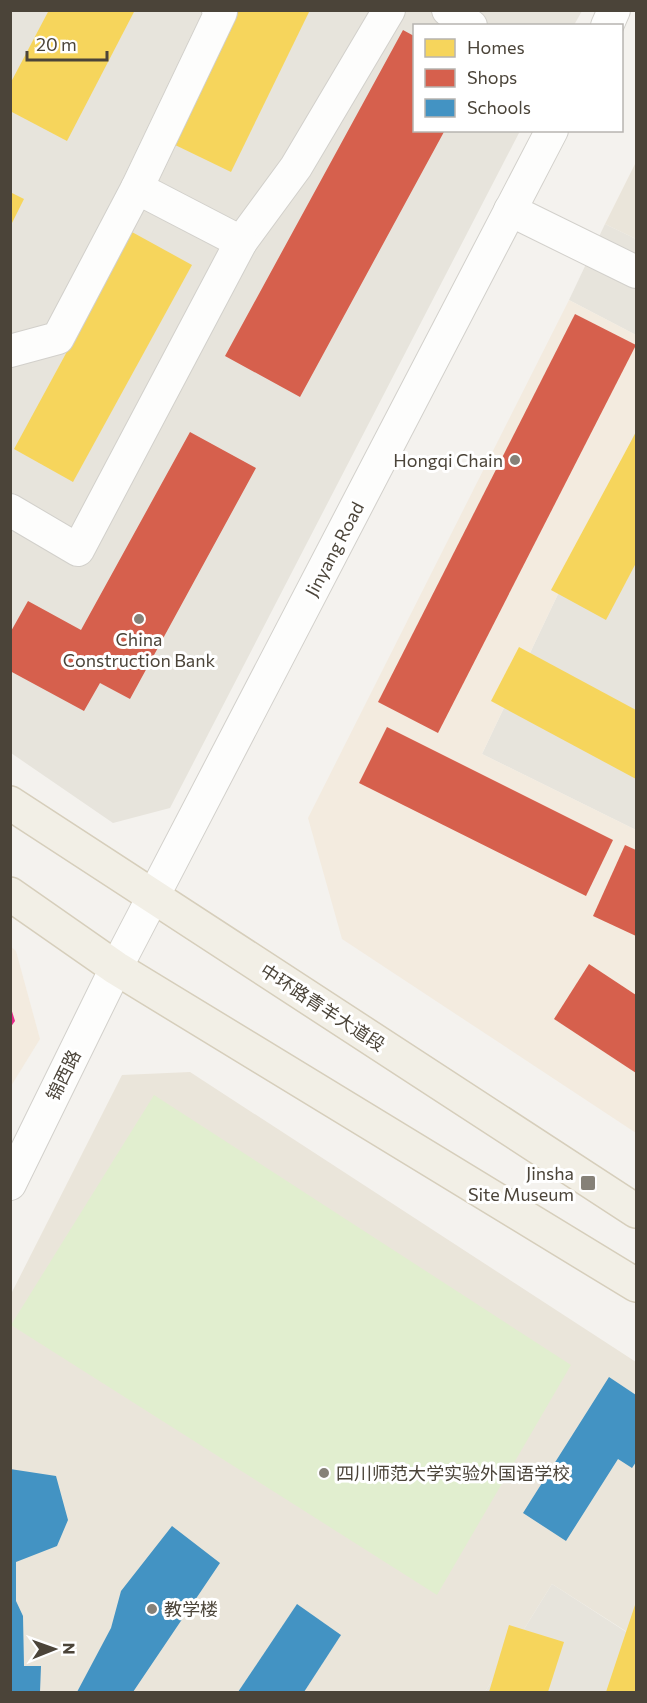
<svg xmlns="http://www.w3.org/2000/svg" width="647" height="1703" font-family="Commissioner,'Noto Sans SC',sans-serif">
  <rect width="100%" height="100%" fill="#f4f2ee"/>
  <g fill="#e7e4dc">
    <polygon points="10,11 582,11 574,25 414,26 414,130 520,131 170,808 113,823 11,753"/>
    <polygon points="605,224 636,239 636,335 569,300"/>
    <polygon points="636,430 636,830 482,754"/>
    <polygon points="552,1584 634,1637 636,1633 636,1692 485,1692"/>
  </g>
  <g fill="#f3ebdf">
    <polygon points="569,300 636,335 636,430 482,754 636,830 636,1133 342,939 308,818"/>
    <polygon points="11,947 16,951 40,1039 11,1086"/>
  </g>
  <g fill="#eae5da">
    <polygon points="636,162 636,239 605,224"/>
    <polygon points="190,1072 636,1362 635,1637 552,1584 485,1692 11,1692 10,1296 122,1075"/>
  </g>
  <polygon fill="#e1eecf" points="154,1095 571,1365 437,1595 11,1325"/>
  <g fill="#f6d55c">
    <polygon points="49,10 135,10 67,141 10,111 10,84"/>
    <polygon points="236,10 310,10 231,172 171,143"/>
    <polygon points="10,192 24,199 10,227"/>
    <polygon points="132,232 192,265 73,482 14,449"/>
    <polygon points="636,432 636,563 606,620 551,590"/>
    <polygon points="519,647 636,710 636,779 491,701"/>
    <polygon points="636,1602 636,1692 606,1692"/>
    <polygon points="509,1625 564,1642 548,1692 489,1692"/>
  </g>
  <g fill="#d6604d">
    <polygon points="403,30 414,36 414,130 445,130 300,397 225,356"/>
    <polygon points="575,314 636,345 438,733 378,702"/>
    <polygon points="190,432 256,468 130,699 100,683 84,711 10,671 10,633 28,601 81,630"/>
    <polygon points="387,727 613,840 586,896 359,783"/>
    <polygon points="625,845 636,850 636,936 593,916"/>
    <polygon points="589,964 636,995 636,1073 554,1019"/>
  </g>
  <g fill="#4393c3">
    <polygon points="609,1377 636,1395 636,1462 632,1468 618,1459 566,1541 523,1513"/>
    <polygon points="10,1469 56,1476 68,1520 57,1546 16,1562 16,1601 23,1616 24,1666 41,1666 40,1692 10,1692"/>
    <polygon points="172,1526 220,1563 133,1692 77,1692 111,1628 121,1591"/>
    <polygon points="297,1604 341,1635 304,1692 238,1692"/>
  </g>
  <polygon fill="#e7298a" points="10,1005 15,1021 10,1028"/>
  <g fill="none" stroke-linecap="round" stroke-linejoin="round">
    <defs>
      <g id="minor">
        <polyline points="448,10 471,26"/>
        <polyline points="607,26 614,10"/>
        <polyline points="137,188 221,12 218,10"/>
        <polyline points="510,210 636,272"/>
        <polyline points="10,351 58,338 137,188 241,242 296,167 389,10"/>
        <polyline points="10,510 78,550 241,242"/>
        <polyline points="10,1184 116,968 552,130"/>
      </g>
      <g id="major">
        <polyline points="10,803 636,1211"/>
        <polyline points="10,894 116,968 636,1285"/>
      </g>
    </defs>
    <use href="#minor" stroke="#d2d0cb" stroke-width="34"/>
    <use href="#major" stroke="#d6cebb" stroke-width="36"/>
    <use href="#minor" stroke="#fdfdfc" stroke-width="32"/>
    <use href="#major" stroke="#f2efe6" stroke-width="33"/>
  </g>
  <g fill="#868178" stroke="#fff" stroke-width="2">
    <circle cx="515" cy="460" r="6"/>
    <circle cx="139" cy="619" r="6"/>
    <rect x="580" y="1175" width="16" height="16" rx="3"/>
    <circle cx="324" cy="1473" r="6"/>
    <circle cx="152" cy="1609" r="6"/>
  </g>
  <g text-anchor="middle" dominant-baseline="central" stroke-width="6" stroke-linejoin="round" paint-order="stroke">
    <g font-size="18" fill="#4b4439" stroke="#fff" text-anchor="end">
      <text x="503" y="460">Hongqi Chain</text>
      <text x="139" y="639" text-anchor="middle">China<tspan x="139" dy="21">Construction Bank</tspan></text>
      <text x="574" y="1173">Jinsha<tspan x="574" dy="21">Site Museum</tspan></text>
      <text x="336" y="1473" text-anchor="start">四川师范大学实验外国语学校</text>
      <text x="164" y="1609" text-anchor="start">教学楼</text>
    </g>
    <g font-size="18" fill="#4b4439" stroke="#fff">
      <text transform="translate(334 549) rotate(-62)">Jinyang Road</text>
      <text transform="translate(323 1007) rotate(33)">中环路青羊大道段</text>
      <text transform="translate(63 1075) rotate(-64)">锦西路</text>
    </g>
  </g>
  <rect width="647" height="1703" fill="none" stroke="#4b4439" stroke-width="24"/>
  <rect x="413" y="24" width="210" height="108" fill="#ffffff" stroke="#b7b4b0" stroke-width="1.5"/>
  <rect x="425" y="39" width="30" height="18" fill="#f6d55c" stroke="#b7b4b0" stroke-width="1.5"/>
  <text x="467" y="54" font-size="18" fill="#4b4439">Homes</text>
  <rect x="425" y="69" width="30" height="18" fill="#d6604d" stroke="#b7b4b0" stroke-width="1.5"/>
  <text x="467" y="84" font-size="18" fill="#4b4439">Shops</text>
  <rect x="425" y="99" width="30" height="18" fill="#4393c3" stroke="#b7b4b0" stroke-width="1.5"/>
  <text x="467" y="114" font-size="18" fill="#4b4439">Schools</text>
  <g transform="translate(54 1649) rotate(89)" stroke="#ffffff" stroke-width="4.5" paint-order="stroke">
  <path d="M0-4.5L10 22L0 15L-10 22Z" fill="#4b4439"/>
  <text y="-9" font-size="16" font-weight="bold" text-anchor="middle" fill="#4b4439">N</text>
  </g>
  <path d="M27 51v9h80v-9" fill="none" stroke="#4b4439" stroke-width="3"/>
  <text x="36" y="51" font-size="18" fill="#4b4439" stroke="#ffffff" stroke-width="4.5" paint-order="stroke">20 m</text>
</svg>
